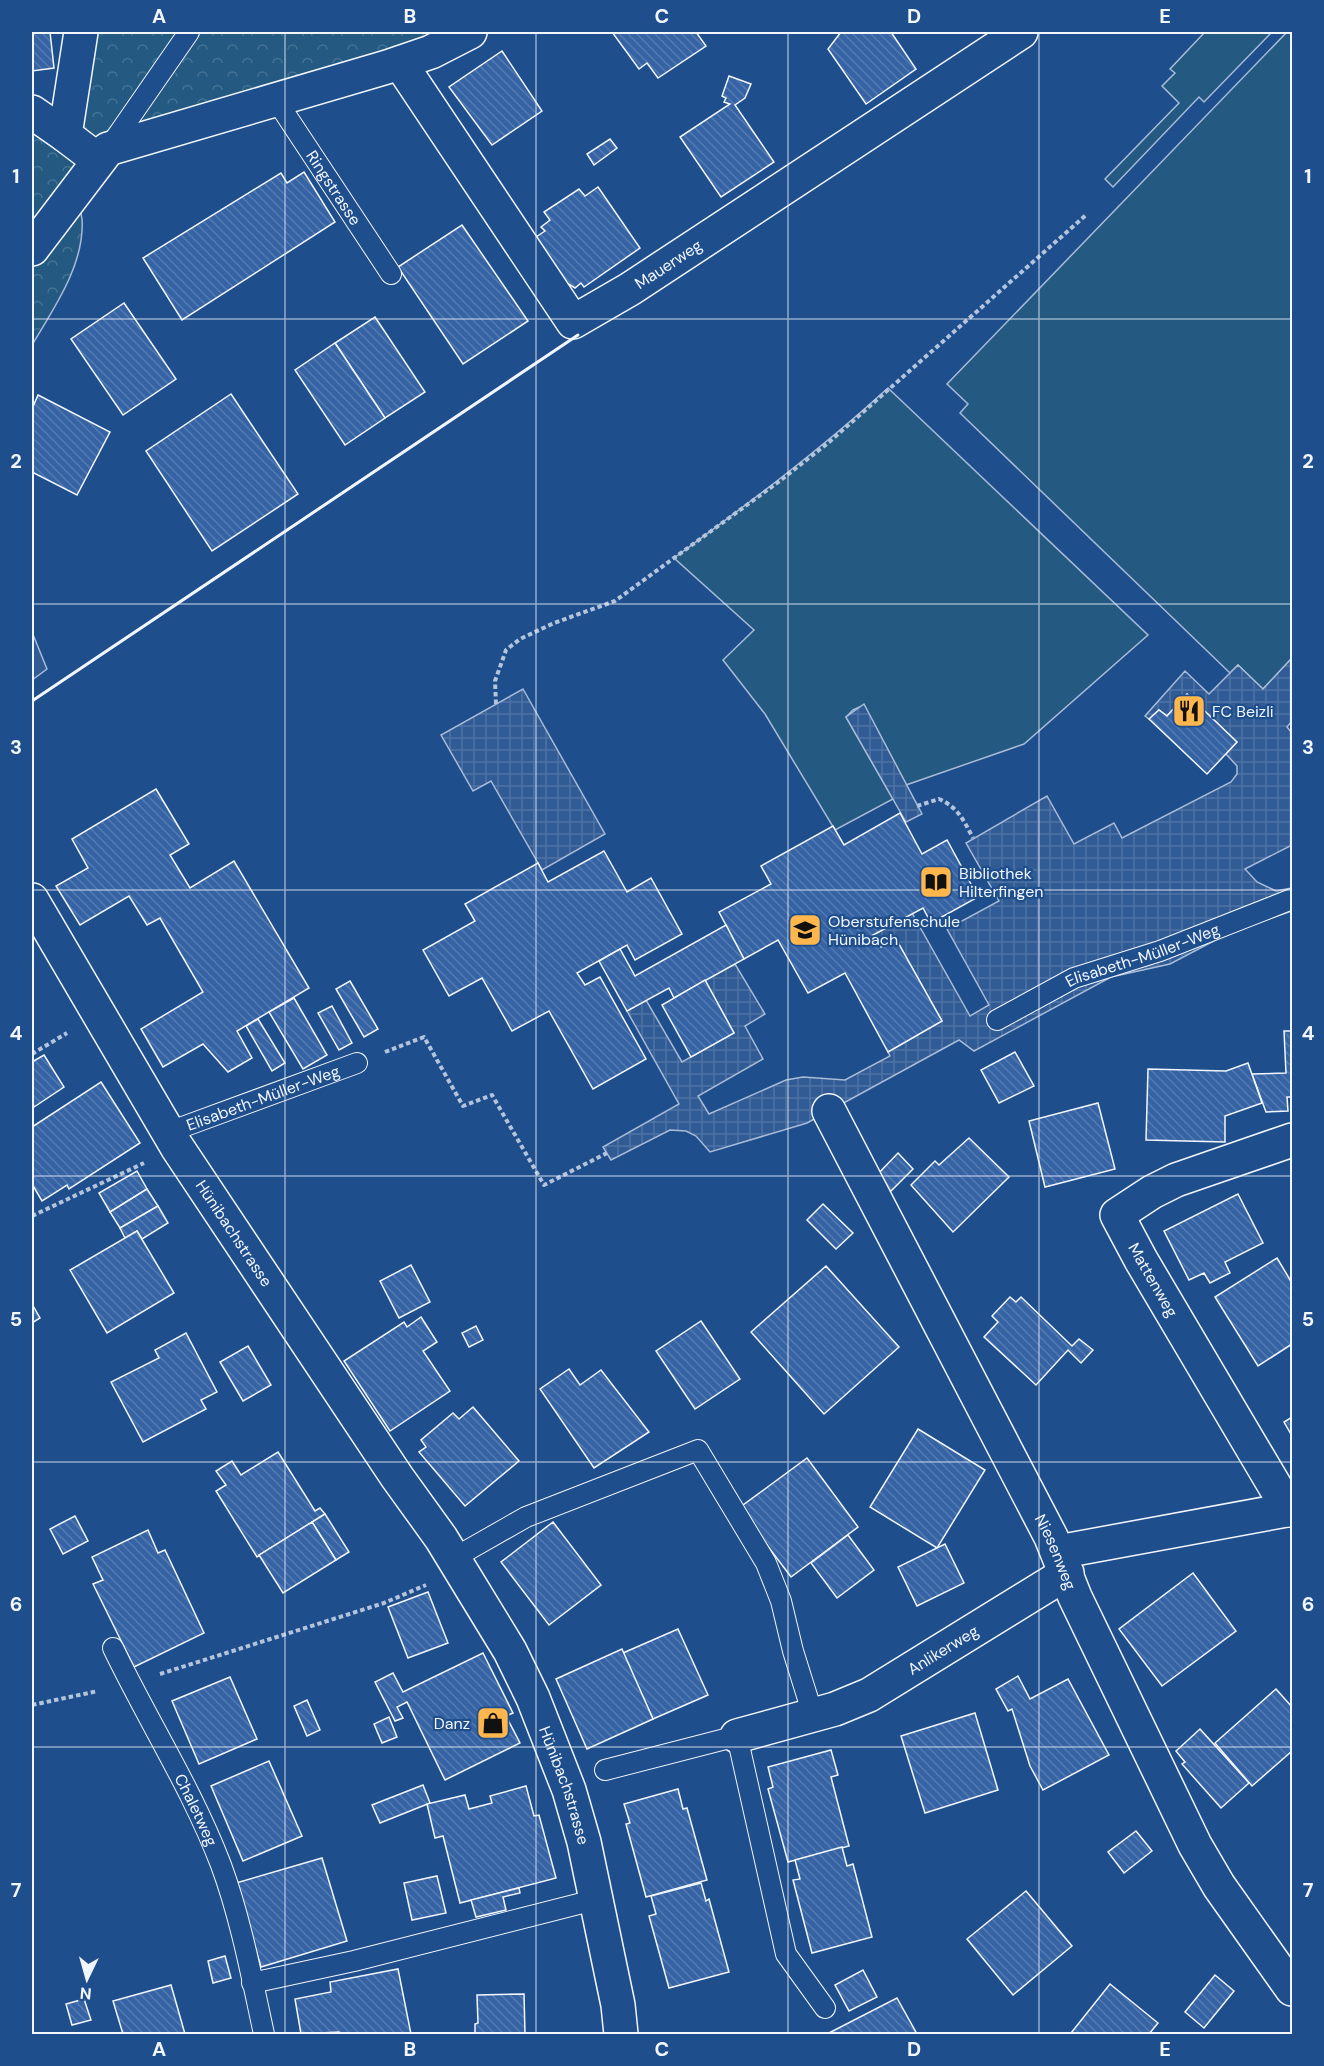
<svg xmlns="http://www.w3.org/2000/svg" width="1324" height="2066" font-family="'DM Sans',sans-serif">
  <defs>
    <pattern id="forest-crowns" width="20" height="18" patternUnits="userSpaceOnUse" patternTransform="scale(1.5)"><rect width="20" height="18" fill="#245a82"/><path d="M2 6a3 3 0 1 1 6 0M12 15a3 3 0 1 1 6 0" fill="none" stroke="#447295"/></pattern>
    <pattern id="plaza-grid" width="8" height="8" patternUnits="userSpaceOnUse" patternTransform="scale(1.5)"><rect width="8" height="8" fill="#305b95"/><path d="M0 4h8M4 0v8" fill="none" stroke="#4e73a5"/></pattern>
    <pattern id="building-back-hatch" width="6" height="6" patternUnits="userSpaceOnUse" patternTransform="scale(1.5)"><rect width="6" height="6" fill="#3563a3"/><path d="M-1 5l2 2M0 0l6 6M5-1l2 2" fill="none" stroke="#537ab1"/></pattern>
  </defs>
  <rect width="100%" height="100%" fill="#1f4e8c"/>
  <path fill="url(#forest-crowns)" stroke="#a8bbd7" stroke-width="1.5" d="M81 32H470L108 149 73 192C76 200 81 210 82 219 85 264 54 308 32 345V112L65 135Z"/>
  <g fill="#245a82" stroke="#a8bbd7" stroke-width="1.5">
    <polygon points="1203,32 1272,32 1204,102 1199,97 1113,187 1105,179 1179,103 1162,86 1175,73 1170,69 1204,33"/>
    <polygon points="1287,32 1292,32 1292,658 1263,689 1238,665 1230,673 960,413 968,404 947,384"/>
    <path d="M888 388 1148 635 1024 744 906 785 864 705 853 710 846 717 893 799 835 830 765 714 723 660 754 630 674 558C748 504 820 450 888 388Z"/>
  </g>
  <polygon fill="#305b95" stroke="#a8bbd7" stroke-width="1.5" points="32,632 47,669 32,680"/>
  <g fill="url(#plaza-grid)" stroke="#a8bbd7" stroke-width="1.5">
    <polygon points="1292,658 1292,721 1287,727 1292,733 1292,845 1245,869 1257,882 1276,891 1292,888 1292,911 1227,934 1170,964 1111,977 974,1051 959,1040 807,1123 710,1152 696,1136 686,1131 670,1130 611,1160 603,1147 679,1104 627,1011 646,1000 682,1062 734,1033 705,980 735,964 765,1014 745,1026 763,1059 698,1096 709,1114 786,1080 803,1077 845,1080 890,1056 888,1052 942,1021 896,939 881,947 873,935 912,913 970,1016 989,1005 947,929 999,901 966,843 1047,796 1074,844 1114,823 1122,838 1231,782 1237,774 1237,766 1226,754 1237,742 1187,694 1167,716 1159,710 1149,719 1145,716 1185,671 1209,694 1238,665 1263,689"/>
    <polygon points="523,689 605,834 542,870 491,781 473,791 441,735"/>
    <polygon points="864,704 922,814 906,822 846,717"/>
  </g>
  <g fill="url(#building-back-hatch)" stroke="#f2f6ff" stroke-width="1.5">
    <polygon points="32,32 50,32 54,68 32,71"/>
    <polygon points="612,32 696,32 706,46 658,78 647,63 639,69"/>
    <polygon points="841,32 891,32 916,69 866,104 828,49"/>
    <polygon points="502,51 542,111 492,145 449,87"/>
    <polygon points="729,76 751,84 745,98 735,105 774,162 721,197 680,137 730,104 724,102 726,98 722,96"/>
    <polygon points="610,139 617,148 594,165 587,154"/>
    <polygon points="304,172 335,222 182,320 143,258 281,173 287,183"/>
    <polygon points="598,187 640,248 584,287 581,283 575,288 562,280 533,239 545,231 541,227 550,220 544,212 579,189 585,196"/>
    <polygon points="462,225 528,321 463,364 398,267"/>
    <polygon points="124,303 176,379 123,415 71,339"/>
    <polygon points="375,317 425,392 385,418 335,343"/>
    <polygon points="335,343 385,418 345,445 295,370"/>
    <polygon points="231,394 298,494 212,551 146,451"/>
    <polygon points="38,395 110,432 77,495 32,472 32,409"/>
    <polygon points="1187,694 1237,742 1207,774 1149,719 1159,710 1167,716"/>
    <polygon points="156,789 189,844 170,855 190,888 234,861 309,988 237,1031 252,1058 228,1072 203,1044 163,1067 141,1029 203,992 160,918 147,925 129,896 80,925 56,886 88,868 72,839"/>
    <polygon points="900,813 922,854 947,840 978,897 931,923 923,908 873,935 881,947 896,939 942,1021 888,1052 845,973 808,993 778,940 744,959 719,912 771,884 761,866 833,826 844,845"/>
    <polygon points="604,851 627,892 651,878 682,934 635,960 627,945 577,973 585,985 600,977 646,1059 593,1089 549,1011 512,1031 482,978 449,996 423,950 475,921 465,904 538,863 548,882"/>
    <polygon points="726,925 744,959 674,998 669,988 627,1011 599,961 620,949 635,976"/>
    <polygon points="705,980 734,1033 691,1057 662,1005"/>
    <polygon points="350,981 378,1029 364,1037 336,989"/>
    <polygon points="294,998 327,1055 303,1069 269,1012"/>
    <polygon points="332,1006 352,1043 339,1050 318,1013"/>
    <polygon points="258,1019 285,1063 272,1071 246,1026"/>
    <polygon points="1284,1031 1292,1031 1292,1097 1287,1097 1288,1111 1266,1112 1252,1074 1286,1073"/>
    <polygon points="1015,1052 1034,1086 999,1103 981,1070"/>
    <polygon points="44,1055 64,1087 34,1107 32,1103 32,1062"/>
    <polygon points="1248,1063 1262,1103 1225,1116 1225,1142 1146,1140 1148,1069 1226,1071"/>
    <polygon points="101,1082 140,1143 69,1189 67,1185 42,1201 32,1184 32,1127"/>
    <polygon points="1098,1103 1115,1169 1045,1187 1029,1121"/>
    <polygon points="969,1138 1009,1177 953,1232 911,1185 935,1161 939,1165"/>
    <polygon points="898,1153 913,1169 891,1191 875,1177"/>
    <polygon points="137,1171 147,1189 110,1212 99,1193"/>
    <polygon points="147,1189 158,1206 120,1228 110,1212"/>
    <polygon points="1238,1194 1263,1243 1225,1262 1230,1273 1210,1283 1204,1273 1189,1280 1164,1231"/>
    <polygon points="823,1204 853,1233 836,1249 807,1220"/>
    <polygon points="158,1206 168,1223 142,1239 137,1231 125,1238 120,1228"/>
    <polygon points="137,1231 174,1293 107,1333 70,1270"/>
    <polygon points="1277,1258 1292,1283 1292,1344 1258,1366 1215,1297"/>
    <polygon points="411,1265 430,1302 399,1318 380,1281"/>
    <polygon points="826,1266 899,1347 824,1414 751,1332"/>
    <polygon points="1010,1297 1016,1302 1021,1297 1072,1346 1079,1339 1093,1350 1081,1363 1068,1350 1036,1385 984,1337 998,1322 992,1316"/>
    <polygon points="32,1304 40,1318 32,1323"/>
    <polygon points="421,1317 437,1342 423,1351 450,1391 390,1431 344,1361 404,1322 407,1327"/>
    <polygon points="701,1321 740,1379 695,1409 656,1351"/>
    <polygon points="476,1326 483,1340 469,1347 462,1333"/>
    <polygon points="186,1333 217,1392 201,1400 206,1409 143,1442 111,1382 159,1358 155,1350"/>
    <polygon points="248,1346 271,1385 243,1401 220,1362"/>
    <polygon points="569,1369 580,1385 601,1370 649,1432 594,1468 540,1389"/>
    <polygon points="473,1407 519,1461 465,1506 419,1452 426,1447 421,1440 453,1413 459,1419"/>
    <polygon points="1292,1417 1292,1436 1284,1422"/>
    <polygon points="918,1429 985,1470 937,1548 870,1507"/>
    <polygon points="278,1452 315,1511 320,1508 325,1514 257,1557 216,1491 226,1485 216,1471 232,1461 241,1475"/>
    <polygon points="807,1458 858,1527 791,1577 739,1508"/>
    <polygon points="325,1514 349,1552 336,1560 312,1522"/>
    <polygon points="75,1516 88,1541 63,1554 50,1529"/>
    <polygon points="312,1522 336,1560 283,1593 259,1555"/>
    <polygon points="553,1522 601,1585 549,1625 501,1562"/>
    <polygon points="148,1530 158,1553 165,1550 204,1633 134,1667 93,1584 103,1580 92,1557"/>
    <polygon points="848,1535 874,1570 837,1598 811,1563"/>
    <polygon points="945,1544 964,1583 917,1606 898,1567"/>
    <polygon points="1193,1573 1236,1631 1162,1686 1119,1629"/>
    <polygon points="428,1592 448,1643 408,1658 388,1607"/>
    <polygon points="678,1629 708,1695 653,1719 623,1653"/>
    <polygon points="622,1649 653,1719 587,1749 556,1679"/>
    <polygon points="483,1653 513,1713 506,1716 520,1743 445,1780 407,1702 397,1707 403,1718 395,1721 375,1682 393,1673 403,1692"/>
    <polygon points="1018,1676 1030,1699 1068,1679 1109,1755 1043,1790 1030,1766 1012,1709 1008,1711 996,1689"/>
    <polygon points="230,1677 257,1739 199,1764 172,1701"/>
    <polygon points="1276,1689 1292,1707 1292,1751 1252,1786 1215,1743"/>
    <polygon points="307,1700 320,1730 307,1736 294,1706"/>
    <polygon points="975,1713 998,1790 925,1813 901,1736"/>
    <polygon points="389,1717 397,1737 382,1743 374,1724"/>
    <polygon points="1200,1729 1249,1783 1221,1808 1182,1764 1185,1762 1176,1751"/>
    <polygon points="831,1750 838,1775 831,1777 849,1846 788,1862 768,1789 773,1787 768,1767"/>
    <polygon points="269,1761 302,1836 243,1861 211,1786"/>
    <polygon points="423,1785 430,1803 380,1823 372,1805"/>
    <polygon points="526,1786 534,1816 539,1815 556,1878 460,1903 443,1836 435,1838 427,1804 465,1795 469,1809 492,1803 490,1796"/>
    <polygon points="678,1789 683,1809 687,1808 707,1880 646,1897 626,1824 630,1823 624,1804"/>
    <polygon points="1136,1831 1152,1851 1124,1873 1108,1852"/>
    <polygon points="842,1847 847,1866 853,1864 872,1937 812,1953 793,1880 800,1879 795,1860"/>
    <polygon points="322,1858 347,1941 261,1967 236,1883"/>
    <polygon points="437,1876 446,1913 412,1920 404,1883"/>
    <polygon points="701,1883 706,1901 709,1899 729,1972 669,1988 649,1916 656,1914 651,1896"/>
    <polygon points="519,1888 520,1893 503,1897 506,1910 476,1917 471,1900"/>
    <polygon points="1026,1891 1072,1946 1013,1995 967,1939"/>
    <polygon points="225,1956 231,1978 213,1983 208,1961"/>
    <polygon points="398,1969 411,2034 340,2034 339,2032 301,2034 295,1999 331,1992 330,1982"/>
    <polygon points="863,1970 877,1997 849,2011 835,1985"/>
    <polygon points="1215,1975 1234,1991 1204,2028 1185,2012"/>
    <polygon points="1110,1984 1158,2023 1149,2034 1071,2033"/>
    <polygon points="171,1985 185,2034 123,2034 113,2001"/>
    <polygon points="524,1994 525,2034 475,2034 475,2024 478,2023 477,1995"/>
    <polygon points="897,1998 917,2034 827,2034"/>
    <polygon points="84,1999 91,2020 72,2025 66,2004"/>
  </g>
  <g fill="none" stroke-linecap="round" stroke-linejoin="round">
    <defs>
      <g id="lane">
        <path id="s1" d="M276 100 391 274"/>
        <polyline points="108,149 189,32"/>
        <path id="s2" d="M997 1020 1074 978 1160 951 1292 899"/>
        <path id="s3" d="M169 1132 357 1063"/>
        <polyline points="454,1558 526,1517 698,1450 766,1563 781,1601 793,1651 813,1715"/>
        <path id="s4" d="M113 1648C148 1721 192 1789 221 1865 241 1919 252 1979 264 2034"/>
        <polyline points="605,1770 737,1736 786,1954 825,2008"/>
        <polyline points="252,1983 354,1961 598,1899"/>
      </g>
      <g id="street">
        <polyline points="81,32 65,135 98,160"/>
        <path id="s5" d="M400 63 573 322 630 289 1021 32"/>
        <polyline points="32,112 65,135"/>
        <polyline points="32,249 108,149 387,67 431,52 470,32"/>
        <path id="s6" d="M32 900 177 1147 397 1477 441 1538 510 1651 533 1698 569 1790 584 1842 618 2005 621 2034"/>
        <path id="s7" d="M829 1111 1051 1537 1075 1597 1195 1845 1219 1886 1292 1989"/>
        <polyline points="1289,1510 1141,1260 1117,1215 1152,1192 1176,1180 1292,1140"/>
        <polyline points="1058,1552 1292,1509"/>
        <path id="s8" d="M737 1736 835 1709 869 1695 1067 1573"/>
      </g>
    </defs>
    <use href="#lane" stroke="#f2f6ff" stroke-width="22"/>
    <use href="#street" stroke="#f2f6ff" stroke-width="36"/>
    <g stroke="#b3c4dc" stroke-width="4" stroke-dasharray="4.5 3" stroke-linecap="butt">
      <polyline points="496,704 495,681 506,650 520,639 554,623 615,601 777,483 828,443 1086,215"/>
      <path d="M917 806 939 799C958 807 964 821 973 838"/>
      <polyline points="385,1052 424,1037 463,1106 492,1095 544,1185 607,1153"/>
      <polyline points="32,1054 67,1033"/>
      <polyline points="32,1216 144,1163"/>
      <polyline points="160,1674 384,1603 426,1585"/>
      <polyline points="32,1705 98,1691"/>
    </g>
    <use href="#lane" stroke="#1f4e8c" stroke-width="20"/>
    <use href="#street" stroke="#1f4e8c" stroke-width="33"/>
    <polyline stroke="#f2f6ff" stroke-width="3" points="32,701 578,335"/>
  </g>
  <path fill="none" stroke="#f2f6ff" stroke-width="1.5" stroke-opacity="0.55" d="M285 32V2034M536 32V2034M788 32V2034M1039 32V2034M32 319H1292M32 604H1292M32 890H1292M32 1176H1292M32 1462H1292M32 1747H1292"/>
  <defs>
    <symbol id="restaurant-square" viewBox="-11 -11 22 22"><rect x="-9" y="-9" width="18" height="18" rx="4" fill="#ffb74d" stroke="#1f4e8c"/><path d="M-5-6h1v4h1v-4h1v4h1v-4h1v5L-1.5 .5V6h-2V.5L-5-1ZM5-6V6H3V1.5H1.5Q1.5-4 5-6Z" fill="#111"/></symbol>
    <symbol id="library-square" viewBox="-11 -11 22 22"><rect x="-9" y="-9" width="18" height="18" rx="4" fill="#ffb74d" stroke="#1f4e8c"/><path d="M-6-4Q-3-5.5-.7-3.5V5Q-3 3-6 4ZM6-4Q3-5.5 .7-3.5V5Q3 3 6 4Z" fill="#111"/></symbol>
    <symbol id="school-square" viewBox="-11 -11 22 22"><rect x="-9" y="-9" width="18" height="18" rx="4" fill="#ffb74d" stroke="#1f4e8c"/><path d="M0-5L7-2L0 1L-7-2ZM-4 1L0 2.5L4 1V4Q0 6-4 4Z" fill="#111"/></symbol>
    <symbol id="shop-square" viewBox="-11 -11 22 22"><rect x="-9" y="-9" width="18" height="18" rx="4" fill="#ffb74d" stroke="#1f4e8c"/><path d="M-5-2.5h2.3a2.7 3.5 0 0 1 5.4 0H5L5.5 6h-11ZM-1.5-2.5h3a1.5 2.3 0 0 0-3 0Z" fill="#111"/></symbol>
  </defs>
  <g fill-rule="evenodd">
    <use href="#restaurant-square" x="1170" y="692" width="38" height="38"/>
    <use href="#library-square" x="917" y="863" width="38" height="38"/>
    <use href="#school-square" x="786" y="911" width="38" height="38"/>
    <use href="#shop-square" x="474" y="1704" width="38" height="38"/>
  </g>
  <g text-anchor="middle" dominant-baseline="central" stroke-width="4.5" stroke-linejoin="round" paint-order="stroke">
    <g font-size="16" fill="#f2f6ff" stroke="#1f4e8c">
      <text stroke="none"><textPath href="#s1" startOffset="105">Ringstrasse</textPath></text>
      <text stroke="none"><textPath href="#s5" startOffset="423">Mauerweg</textPath></text>
      <text stroke="none"><textPath href="#s2" startOffset="160">Elisabeth-Müller-Weg</textPath></text>
      <text stroke="none"><textPath href="#s3" startOffset="100">Elisabeth-Müller-Weg</textPath></text>
      <text stroke="none"><textPath href="#s6" startOffset="390">Hünibachstrasse</textPath></text>
      <text transform="translate(1153 1280) rotate(60)">Mattenweg</text>
      <text stroke="none"><textPath href="#s7" startOffset="496">Niesenweg</textPath></text>
      <text stroke="none"><textPath href="#s8" startOffset="225">Anlikerweg</textPath></text>
      <text stroke="none"><textPath href="#s6" startOffset="1036">Hünibachstrasse</textPath></text>
      <text stroke="none"><textPath href="#s4" startOffset="182">Chaletweg</textPath></text>
    </g>
    <g font-size="16" fill="#f2f6ff" stroke="#1f4e8c" text-anchor="start">
      <text x="1212" y="711">FC Beizli</text>
      <text x="959" y="873">Bibliothek<tspan x="959" dy="18">Hilterfingen</tspan></text>
      <text x="828" y="921">Oberstufenschule<tspan x="828" dy="18">Hünibach</tspan></text>
      <text x="470" y="1723" text-anchor="end">Danz</text>
    </g>
  </g>
  <rect width="1324" height="2066" fill="none" stroke="#1f4e8c" stroke-width="66"/>
  <g transform="translate(87 1979) rotate(185)" stroke="#1f4e8c" stroke-width="4.5" paint-order="stroke">
  <path d="M0-4.5L10 22L0 15L-10 22Z" fill="#f2f6ff"/>
  <text y="-9" font-size="16" font-weight="bold" text-anchor="middle" fill="#f2f6ff">N</text>
  </g>
  <rect x="33" y="33" width="1258" height="2000" fill="none" stroke="#f2f6ff" stroke-width="2"/>
  <g font-size="20" text-anchor="middle" font-weight="bold" fill="#f2f6ff">
    <text x="159" y="23">A</text>
    <text x="410" y="23">B</text>
    <text x="662" y="23">C</text>
    <text x="914" y="23">D</text>
    <text x="1165" y="23">E</text>
    <text x="16" y="183">1</text>
    <text x="1308" y="183">1</text>
    <text x="16" y="468">2</text>
    <text x="1308" y="468">2</text>
    <text x="16" y="754">3</text>
    <text x="1308" y="754">3</text>
    <text x="16" y="1040">4</text>
    <text x="1308" y="1040">4</text>
    <text x="16" y="1326">5</text>
    <text x="1308" y="1326">5</text>
    <text x="16" y="1611">6</text>
    <text x="1308" y="1611">6</text>
    <text x="16" y="1897">7</text>
    <text x="1308" y="1897">7</text>
    <text x="159" y="2056">A</text>
    <text x="410" y="2056">B</text>
    <text x="662" y="2056">C</text>
    <text x="914" y="2056">D</text>
    <text x="1165" y="2056">E</text>
  </g>
</svg>
